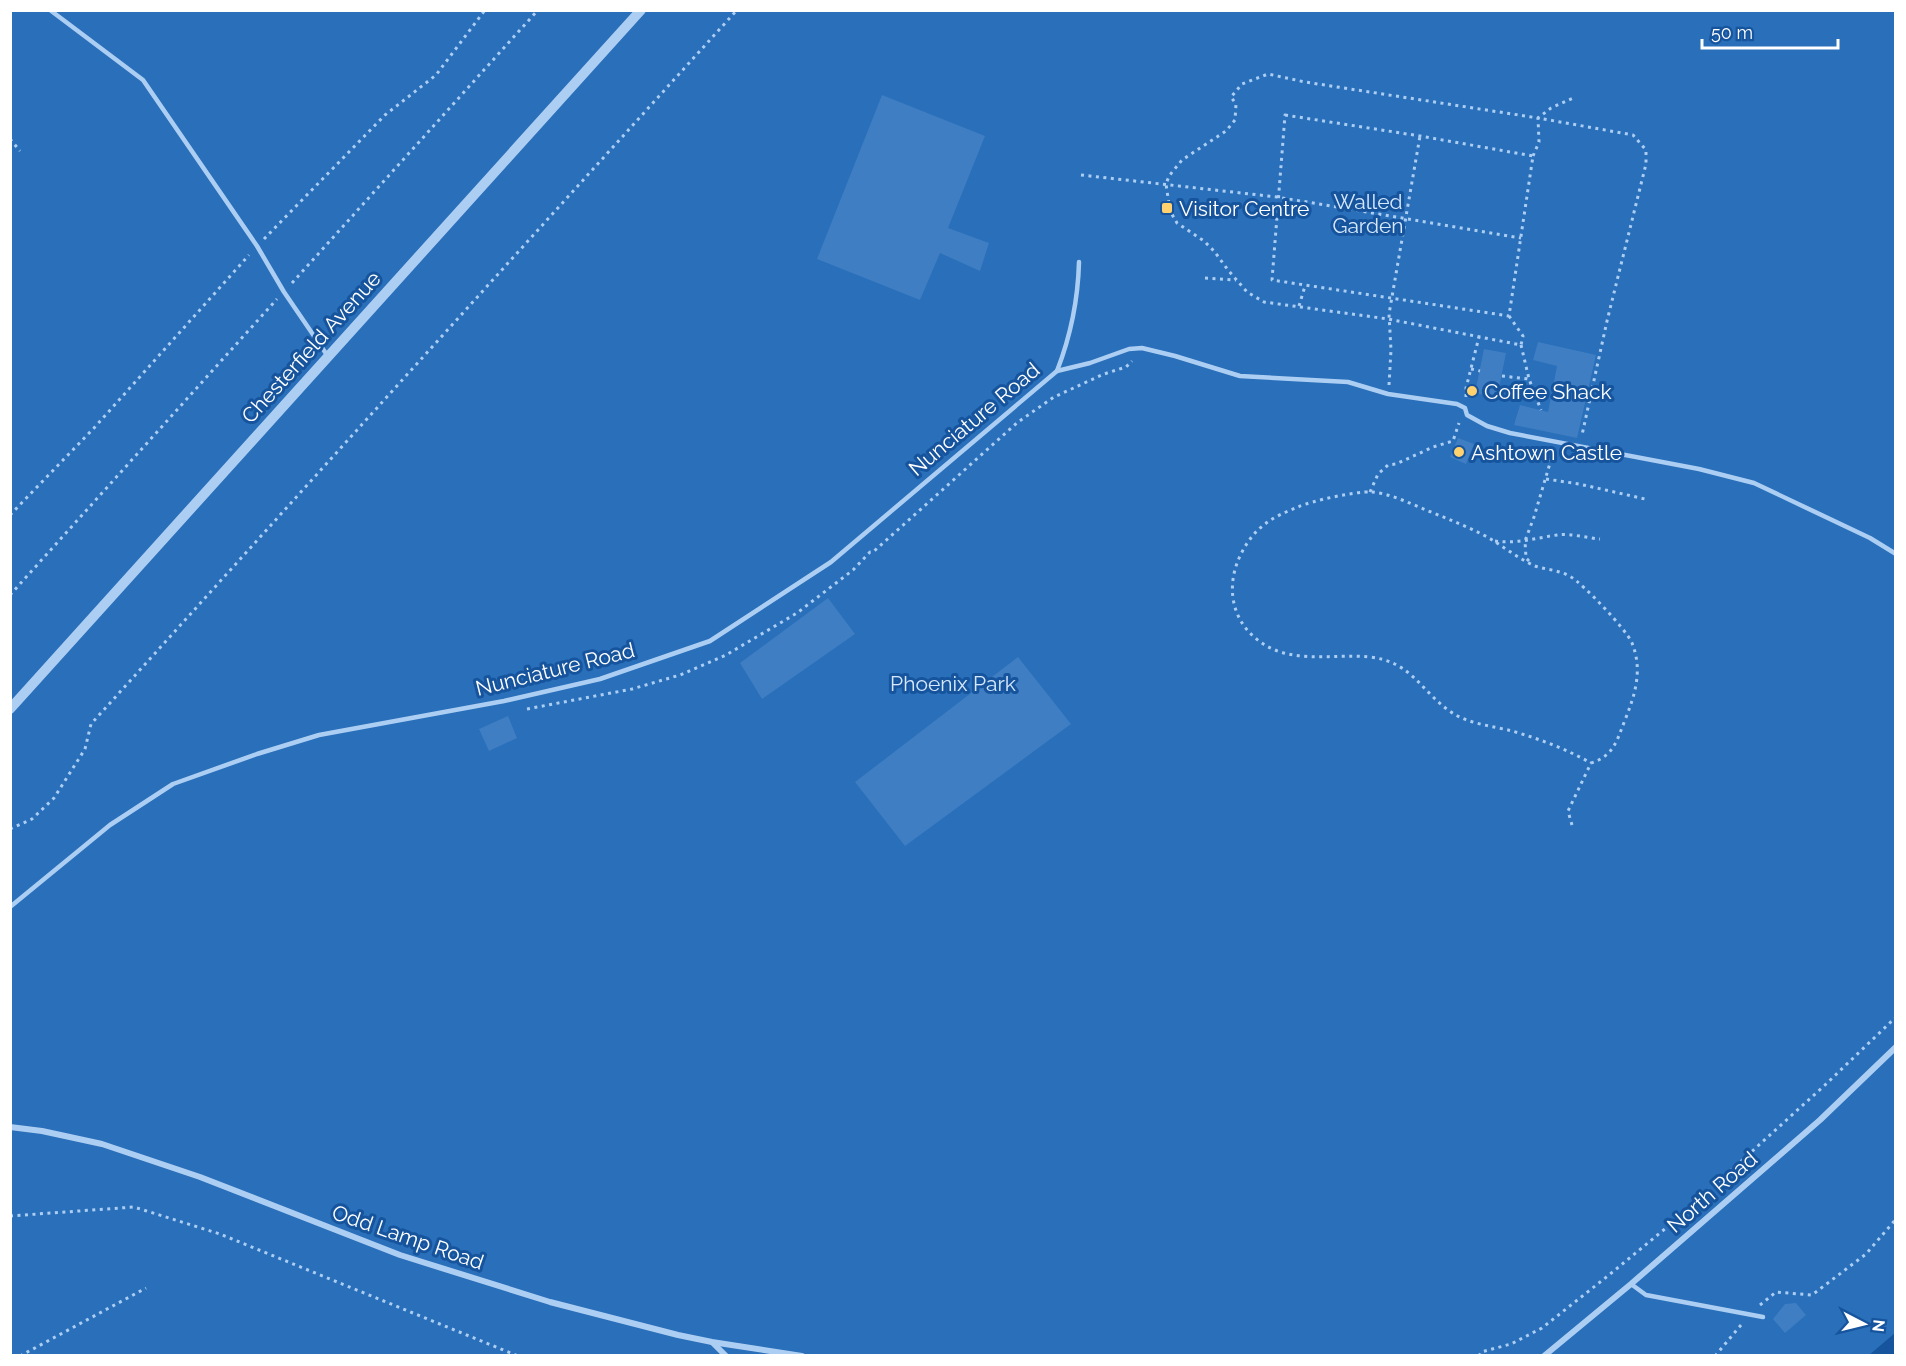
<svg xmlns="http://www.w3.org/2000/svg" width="1906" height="1366" font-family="Raleway,sans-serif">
  <rect width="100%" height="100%" fill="#16549d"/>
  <polygon fill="#296fba" points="10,11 1895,11 1895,1333 1868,1356 11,1355"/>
  <g fill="#3f7ec3">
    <polygon points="882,95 985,136 948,228 989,243 980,271 940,253 920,300 817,259"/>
    <polygon points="1538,342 1596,355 1577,438 1514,425 1520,405 1548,412 1557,366 1533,360"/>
    <polygon points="1484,349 1506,353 1497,398 1475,393"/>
    <polygon points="1458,438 1474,444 1466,464 1450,457"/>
    <polygon points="828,598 855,634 762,699 740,663"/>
    <polygon points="1018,657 1071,724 905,846 855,782"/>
    <polygon points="508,716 517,738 489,751 479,729"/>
    <polygon points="1796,1303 1806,1315 1785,1333 1773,1319 1785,1304"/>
  </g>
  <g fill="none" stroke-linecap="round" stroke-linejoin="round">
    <g stroke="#adcef3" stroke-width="3" stroke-dasharray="3 4.5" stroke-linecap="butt">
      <polygon points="1285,115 1420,136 1533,156 1509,316 1272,280"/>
      <polyline points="10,139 20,151"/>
      <polyline points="1533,156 1539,142 1538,118 1633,135 1646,150 1646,164 1607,321 1582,435"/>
      <polyline points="1081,175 1277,197 1521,238"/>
      <polyline points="264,239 385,115 436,75 485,10"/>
      <polyline points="1205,278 1236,280"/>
      <polyline points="292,283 538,10"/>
      <polyline points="1299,306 1305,286"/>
      <polyline points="1509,316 1523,336 1521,345 1388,319 1264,302 1247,292 1228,270 1214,251 1204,241 1177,223 1170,211 1166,184 1169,176 1182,160 1226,131 1235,120 1236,104 1231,97 1242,84 1268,74 1305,82 1538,118 1551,108 1573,98"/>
      <polyline points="1521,345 1529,379 1541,410"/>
      <polyline points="1471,369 1480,371"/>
      <polyline points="1502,376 1529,379"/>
      <polyline points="1389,385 1391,350 1389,314 1420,136"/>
      <polyline points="1466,397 1466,388 1479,337"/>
      <polyline points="1546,479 1579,484 1645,499"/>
      <polyline points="1370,492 1378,474 1388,465 1396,464 1433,447 1453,441 1459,423"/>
      <polyline points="10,515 94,428 249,255"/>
      <path d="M1495 541C1516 544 1536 538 1557 535 1570 533 1587 538 1600 539"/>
      <polyline points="1529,561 1526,558 1525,541 1534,517 1553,453"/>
      <polyline points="10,595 277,299"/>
      <polyline points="527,709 632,689 680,675 726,655 797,613 853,570 870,552 873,552 1018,422 1054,397 1104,374 1126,367 1132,361"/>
      <path d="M1572 825 1568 811 1591 763C1614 756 1617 740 1625 720 1635 695 1643 670 1632 643 1626 629 1584 585 1571 577 1560 570 1547 570 1535 566 1519 559 1504 547 1489 538 1469 527 1448 519 1426 510 1409 503 1389 493 1371 492 1356 491 1311 501 1298 507 1272 517 1255 527 1242 552 1227 580 1229 613 1252 635 1285 667 1330 653 1369 657 1412 661 1421 692 1451 712 1468 724 1493 726 1512 731 1540 739 1566 749 1591 763"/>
      <polyline points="10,829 32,819 54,798 85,749 91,724 737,10"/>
      <polyline points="10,1216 134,1207 220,1234 518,1356"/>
      <polyline points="1760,1305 1776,1292 1812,1295 1866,1254 1896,1219"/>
      <polyline points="20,1356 146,1288"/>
      <polyline points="1479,1356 1481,1352 1511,1344 1542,1328 1609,1275 1683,1214 1825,1085 1896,1017"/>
      <polyline points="1715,1356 1741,1325"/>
    </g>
    <g stroke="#adcef3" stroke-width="4.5">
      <polyline points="50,10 143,80 257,246 284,292 327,355"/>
      <polyline points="1057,371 1090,363 1129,349 1142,348 1175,356 1240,376 1348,382 1388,394 1457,404 1465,408 1467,415 1487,426 1510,433 1699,469 1754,483 1870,538 1896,554"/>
      <path d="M10 907 110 825 173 784 257 754 319 735 504 701 600 679 710 641 831 562 1057 371C1071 335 1078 300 1079 262"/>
      <polyline points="1631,1284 1646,1295 1763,1317"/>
    </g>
    <g stroke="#adcef3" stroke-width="6">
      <polyline points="10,1127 42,1131 102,1144 200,1177 400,1255 550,1302 678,1335 712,1342 802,1356"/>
      <polyline points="713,1343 726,1356"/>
      <polyline points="1544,1356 1631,1284 1820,1120 1896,1047"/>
    </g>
    <polyline stroke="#adcef3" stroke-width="10" points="10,709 641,10"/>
  </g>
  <g fill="#ffd16f" stroke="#16549d" stroke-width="2">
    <rect x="1161" y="202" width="12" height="12" rx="3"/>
    <circle cx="1472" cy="391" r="6"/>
    <circle cx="1459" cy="452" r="6"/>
  </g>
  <g text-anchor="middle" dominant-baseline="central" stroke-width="6" stroke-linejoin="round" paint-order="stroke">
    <g font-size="21" fill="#d5e8fd" stroke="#16549d">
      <text x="1368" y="201">Walled<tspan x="1368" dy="24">Garden</tspan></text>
      <text x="953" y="683">Phoenix Park</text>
    </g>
    <g font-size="21" fill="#fff" stroke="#16549d" text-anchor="start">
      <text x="1179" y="208">Visitor Centre</text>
      <text x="1484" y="391">Coffee Shack</text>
      <text x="1471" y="452">Ashtown Castle</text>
    </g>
    <g font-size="21" fill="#fff" stroke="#16549d">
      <text transform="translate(311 347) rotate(-48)">Chesterfield Avenue</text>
      <text transform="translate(974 419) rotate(-40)">Nunciature Road</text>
      <text transform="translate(555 669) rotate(-14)">Nunciature Road</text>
      <text transform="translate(1712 1192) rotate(-41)">North Road</text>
      <text transform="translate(408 1237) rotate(19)">Odd Lamp Road</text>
    </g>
  </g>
  <rect width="1906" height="1366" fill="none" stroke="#ffffff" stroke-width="24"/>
  <g transform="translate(1864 1324) rotate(97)" stroke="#16549d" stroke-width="4.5" paint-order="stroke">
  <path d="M0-4.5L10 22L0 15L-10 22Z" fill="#ffffff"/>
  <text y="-9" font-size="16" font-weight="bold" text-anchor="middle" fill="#ffffff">N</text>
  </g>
  <path d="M1702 39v9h136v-9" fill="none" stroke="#ffffff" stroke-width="3"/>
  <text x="1711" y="39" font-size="18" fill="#ffffff" stroke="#16549d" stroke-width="4.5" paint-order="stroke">50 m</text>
</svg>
